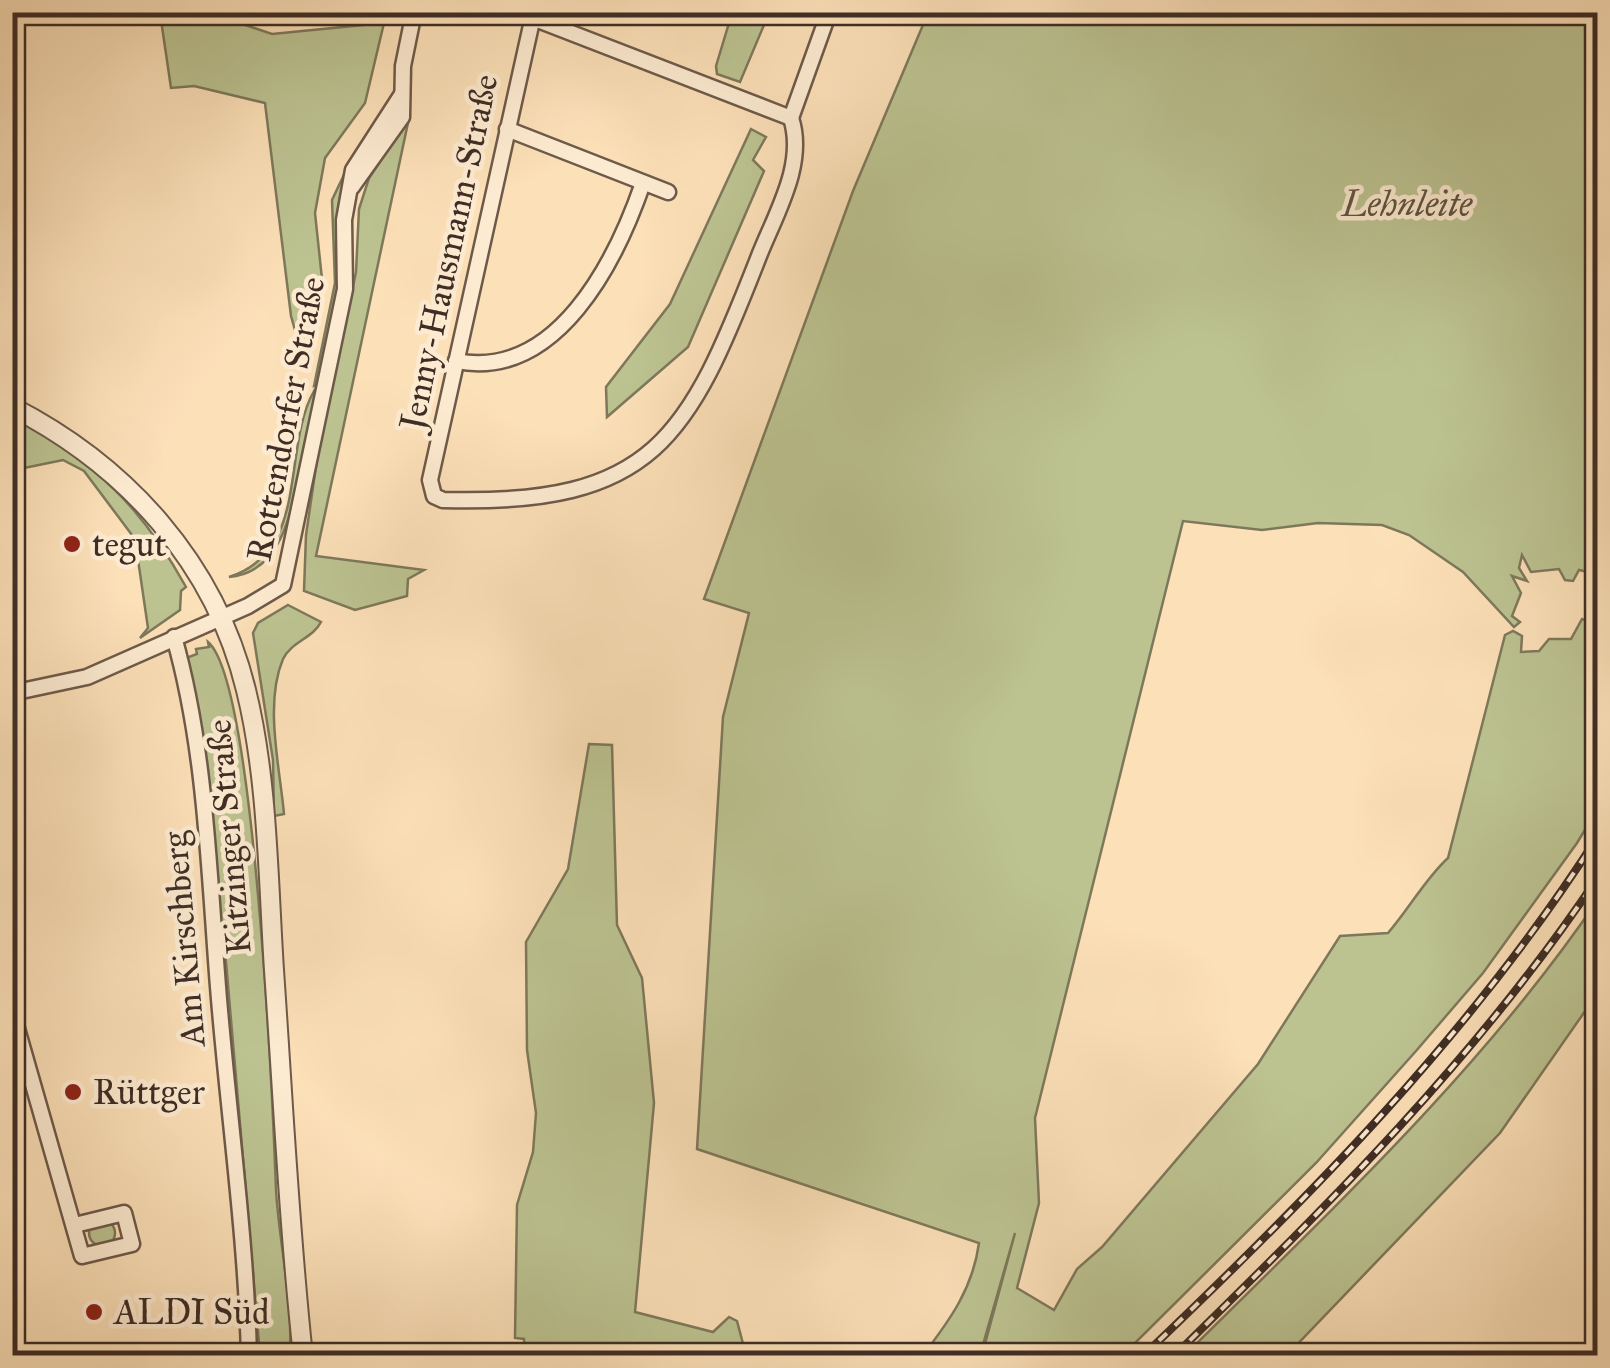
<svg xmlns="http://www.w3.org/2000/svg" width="1610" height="1368" font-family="'IM FELL Great Primer',serif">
  <rect width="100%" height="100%" fill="#fce0b8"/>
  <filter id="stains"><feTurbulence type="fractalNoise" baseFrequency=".002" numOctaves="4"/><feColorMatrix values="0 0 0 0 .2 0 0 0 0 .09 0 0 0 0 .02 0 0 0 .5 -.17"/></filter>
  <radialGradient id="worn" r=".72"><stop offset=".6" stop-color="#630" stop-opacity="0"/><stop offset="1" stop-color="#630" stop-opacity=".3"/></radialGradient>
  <g fill="#bcc391" stroke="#7e785b" stroke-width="2.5">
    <polygon points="160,13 210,13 272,34 384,23 365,103 325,158 315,213 322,279 305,365 291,316 265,103 194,86 171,88"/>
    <polygon points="249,13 374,13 271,23 248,17"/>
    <polygon points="732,13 769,13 740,82 717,74 716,66"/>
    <path d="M928 13H1597V574L1579 570 1573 581 1565 580 1559 569 1531 572 1522 555 1519 568 1527 581 1512 576 1521 593 1512 616 1520 622 1514 627 1463 572 1409 535 1382 525 1318 523 1262 530 1183 521 1035 1118 1039 1203 1017 1288 1054 1310 1077 1269 1102 1247 1258 1064 1340 936 1388 933C1409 909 1425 879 1448 858L1505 635 1513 631 1522 636 1521 652 1539 651 1549 639H1571L1582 619 1588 621 1586 639 1597 637V810L1577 843 1483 973 1416 1051 1316 1163 1123 1355H982L1015 1233 980 1355H923C950 1320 973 1288 979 1243L697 1149 723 717 749 613 704 599 853 191Z"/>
    <polygon points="409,118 316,556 424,570 408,579 407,596 355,610 304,591 306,535 318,453 356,272 359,209 369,178"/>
    <polygon points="751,129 766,137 753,160 764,171 688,347 607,417 606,387 670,304"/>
    <path d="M352 158 356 161C326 211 342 231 339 284 338 317 325 352 318 385L314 386 335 283 332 200Z"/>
    <path d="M314 391C317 408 308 434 304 452 294 496 287 573 229 577 311 551 281 449 314 391Z"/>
    <path d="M13 413C95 466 138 500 186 587L181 591 180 610 140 638 148 628 135 539 84 471 63 460 24 468Z"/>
    <path d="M288 605 321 622C313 638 291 642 283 659 264 704 280 768 284 814L274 816 273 760 253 633 258 623Z"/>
    <path d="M208 642C255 681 273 1109 276 1189 278 1236 295 1313 289 1355H260L226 962 186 658 197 654 196 649 209 647Z"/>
    <polygon points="589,744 612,745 617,925 642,978 654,1103 635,1312 713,1332 729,1317 737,1321 746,1355 525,1355 524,1339 515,1338 517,1205 533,1152 536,1113 527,1050 526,942 568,869"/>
    <path d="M1597 901V994L1500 1133 1287 1355H1185C1330 1211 1481 1071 1597 901Z"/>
    <circle cx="102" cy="1233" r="13"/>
  </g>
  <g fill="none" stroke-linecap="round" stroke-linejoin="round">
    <defs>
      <g id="minor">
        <polyline points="517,12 791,118"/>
        <path d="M532 21 430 480 434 496 443 500C655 506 688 438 759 256 776 213 806 164 791 118"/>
        <polyline points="12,114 12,133"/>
        <polyline points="791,118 829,12"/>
        <polyline points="507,129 668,192"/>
        <polyline points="352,187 402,117 403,66 414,12"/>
        <path d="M456 361C557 381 616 261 643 183"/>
        <path d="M174 637C207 753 209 880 219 999 229 1119 246 1236 249 1356"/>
        <polyline points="12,693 87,677 248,606 283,585 345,289 344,220 353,170 402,94"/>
        <polyline points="12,1011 82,1256 132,1244 124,1213 75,1225"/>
      </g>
      <path id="tertiary" d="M12 407C127 466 215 563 246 690 268 779 268 878 274 970 283 1098 289 1227 303 1356"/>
    </defs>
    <use href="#minor" stroke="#6e5a4a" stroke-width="19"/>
    <use href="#tertiary" stroke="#6e5a4a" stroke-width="22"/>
    <use href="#minor" stroke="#fdebd1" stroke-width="14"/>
    <use href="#tertiary" stroke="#fdebd1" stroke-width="18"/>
    <defs>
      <g id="rail">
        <path d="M1143 1356C1311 1196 1473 1032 1598 836"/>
        <path d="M1174 1356C1328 1205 1478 1057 1598 877"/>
      </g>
    </defs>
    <use href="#rail" stroke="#3f2d25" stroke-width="8"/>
    <use href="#rail" stroke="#fdebd1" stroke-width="4" stroke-dasharray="11" stroke-linecap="butt"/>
  </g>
  <g fill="#8f2418" stroke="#fdebd1" stroke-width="4">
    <circle cx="72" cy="544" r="10"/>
    <circle cx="73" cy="1092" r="10"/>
    <circle cx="94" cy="1312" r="10"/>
  </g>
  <g text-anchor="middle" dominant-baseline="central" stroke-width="9" stroke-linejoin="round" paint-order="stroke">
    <g font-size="35" font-style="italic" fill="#5e5240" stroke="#fdebd1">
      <text x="1407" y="204">Lehnleite</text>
    </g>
    <g font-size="35" fill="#3f2d25" stroke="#fdebd1">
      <text transform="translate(449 252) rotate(-78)">Jenny-Hausmann-Straße</text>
      <text transform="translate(286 419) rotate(-79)">Rottendorfer Straße</text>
      <text transform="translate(229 837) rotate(-95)">Kitzinger Straße</text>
      <text transform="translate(184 939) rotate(-95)">Am Kirschberg</text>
    </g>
    <g font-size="35" fill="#3f2d25" stroke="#fdebd1" text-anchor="start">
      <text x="92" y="544">tegut</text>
      <text x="93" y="1092">Rüttger</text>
      <text x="114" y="1312">ALDI Süd</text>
    </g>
  </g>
  <rect width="1610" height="1368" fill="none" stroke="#fce0b8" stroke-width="50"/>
  <rect x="15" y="15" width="1580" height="1338" fill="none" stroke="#3f2d25" stroke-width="5"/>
  <rect x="25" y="25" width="1560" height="1318" fill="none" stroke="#3f2d25" stroke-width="2.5"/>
  <rect width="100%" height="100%" filter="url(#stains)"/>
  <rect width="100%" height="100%" fill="url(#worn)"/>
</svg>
